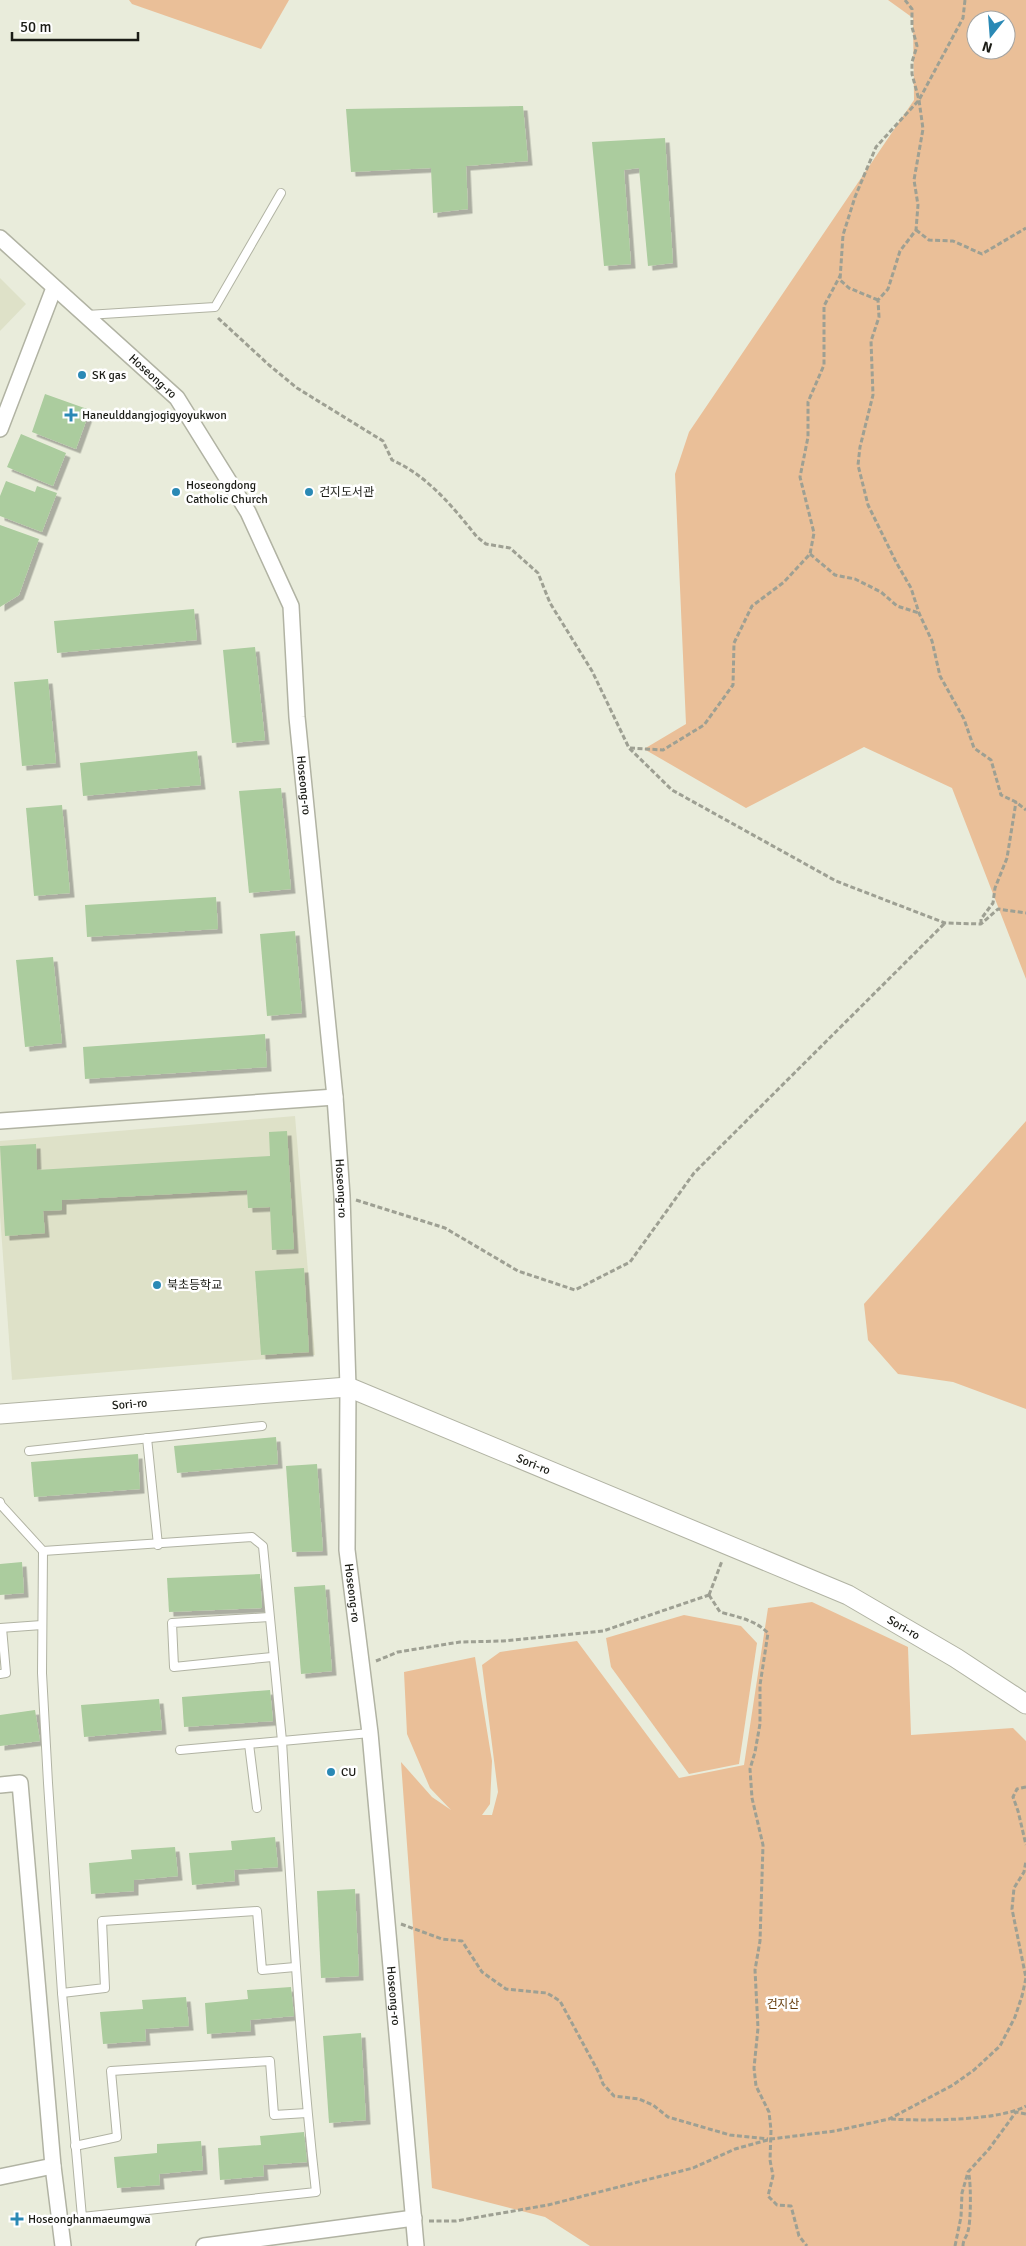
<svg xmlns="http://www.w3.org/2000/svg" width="1026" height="2246" font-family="Signika,'Noto Sans KR',sans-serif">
  <defs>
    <filter id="shadow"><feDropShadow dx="4.5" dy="4.5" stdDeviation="0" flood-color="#0004"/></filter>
  </defs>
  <rect width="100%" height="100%" fill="#e9ecdb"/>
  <g fill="#dee1c8">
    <polygon points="0,278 26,304 0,331"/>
    <polygon points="295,1116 315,1355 12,1380 0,1215 0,1141"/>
  </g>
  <g fill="#eabf98" fill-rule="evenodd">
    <polygon points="129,0 289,0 261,49 132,4"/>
    <path d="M888 0H1026V979L952 788 864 747 746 808 644 749 686 724 675 474 689 432 914 100 913 18ZM976 20H1006V50H976Z"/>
    <polygon points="1026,1121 1026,1409 953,1382 898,1374 868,1340 864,1304"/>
    <polygon points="812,1602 908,1647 911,1735 1013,1728 1026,1741 1026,2246 590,2246 545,2217 432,2188 401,1762 432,1797 451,1810 430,1788 407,1734 404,1672 475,1657 492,1761 490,1804 482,1815 492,1815 498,1792 482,1665 500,1652 577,1641 679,1778 744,1765 768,1608"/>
    <polygon points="684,1615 741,1626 757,1643 739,1764 689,1774 611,1667 606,1638"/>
  </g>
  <g fill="#abcc9e" filter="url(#shadow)">
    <polygon points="523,106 528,161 466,166 468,209 433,213 431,168 351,172 346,109"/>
    <polygon points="665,138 673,263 648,266 639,168 624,170 631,264 604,266 592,142"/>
    <polygon points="45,394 90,410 76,449 32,432"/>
    <polygon points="21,434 66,453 53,486 7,467"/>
    <polygon points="6,481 35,492 37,486 57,493 42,532 0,516 0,496"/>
    <polygon points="0,525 39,539 19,595 0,607"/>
    <polygon points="194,609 197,640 57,653 54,621"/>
    <polygon points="255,647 265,740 232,743 223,650"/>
    <polygon points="48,679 56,763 22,766 14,682"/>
    <polygon points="197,751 201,785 83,796 80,763"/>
    <polygon points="281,788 291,889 249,893 239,791"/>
    <polygon points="62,805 70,893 34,896 26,808"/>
    <polygon points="216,897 218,929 87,937 85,905"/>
    <polygon points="295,931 302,1013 267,1016 260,934"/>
    <polygon points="53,957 62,1043 25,1047 16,960"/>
    <polygon points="265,1034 267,1067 85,1079 83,1047"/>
    <polygon points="287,1131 294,1249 272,1250 270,1207 248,1208 247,1190 62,1200 62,1210 43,1211 45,1233 5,1236 0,1146 36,1144 37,1170 270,1156 269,1132"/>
    <polygon points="304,1268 309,1352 261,1355 255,1271"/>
    <polygon points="276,1437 278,1464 177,1473 174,1446"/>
    <polygon points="138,1454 140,1489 34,1497 31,1462"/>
    <polygon points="317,1464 323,1551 292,1552 286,1466"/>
    <polygon points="22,1562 24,1593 0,1595 0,1564"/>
    <polygon points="260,1574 262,1608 169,1612 167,1578"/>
    <polygon points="325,1585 332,1671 301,1674 294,1587"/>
    <polygon points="270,1690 273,1721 184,1727 182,1697"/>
    <polygon points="159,1699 162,1730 84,1737 81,1705"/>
    <polygon points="35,1710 40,1741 0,1746 0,1715"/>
    <polygon points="275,1837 278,1867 234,1870 235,1881 192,1885 189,1853 232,1850 231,1841"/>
    <polygon points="175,1847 178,1876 134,1880 134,1891 91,1894 89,1863 132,1859 131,1850"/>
    <polygon points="355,1889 359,1976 321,1978 317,1891"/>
    <polygon points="291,1987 294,2016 250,2020 251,2031 207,2034 205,2003 248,1999 247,1990"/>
    <polygon points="186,1997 189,2026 145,2029 146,2041 103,2044 100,2012 143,2009 142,2000"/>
    <polygon points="361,2033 366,2120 329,2123 323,2036"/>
    <polygon points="304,2132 307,2162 263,2165 264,2176 220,2180 218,2148 261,2145 260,2136"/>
    <polygon points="201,2141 203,2170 159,2174 160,2185 117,2188 114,2157 157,2153 157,2144"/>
  </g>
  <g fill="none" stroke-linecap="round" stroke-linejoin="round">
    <defs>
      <g id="service">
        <polyline points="87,315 215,307 281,193"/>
        <polyline points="147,1438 158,1545"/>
        <polyline points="29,1451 262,1426"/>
        <path d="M0 1502 1 1505 43 1551 42 1673 48 1783 62 1993 82 2217 316 2192C299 2042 291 1892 282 1741L370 1733"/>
        <polyline points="43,1551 252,1537 263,1546 282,1741 180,1750"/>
        <polyline points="269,1617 172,1623 174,1667 272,1657"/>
        <polyline points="0,1628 42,1625"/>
        <polyline points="0,1674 6,1673 2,1628"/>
        <polyline points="249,1744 257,1808"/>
        <polyline points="62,1993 105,1988 102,1921 257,1911 262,1970 295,1967"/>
        <polyline points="75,2146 117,2137 111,2071 270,2061 274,2115 307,2113"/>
      </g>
      <g id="minor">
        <path id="s1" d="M0 238 177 398 248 512 291 606 297 717 335 1097 342 1196 348 1387 347 1550 370 1733 416 2246"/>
        <polyline points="0,429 54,288"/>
        <polyline points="0,1121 335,1097"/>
        <polyline points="0,1785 20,1783 53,2166 63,2246"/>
        <polyline points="0,2177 53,2166"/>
        <polyline points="204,2246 414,2218"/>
      </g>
      <g id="tertiary">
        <path id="s2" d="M0 1414 348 1387 848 1595 956 1658 1026 1704"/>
      </g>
    </defs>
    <use href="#service" stroke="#b1b3a3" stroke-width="10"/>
    <use href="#minor" stroke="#b1b3a3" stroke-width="18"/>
    <use href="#tertiary" stroke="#b1b3a3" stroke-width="21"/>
    <g stroke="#9ea093" stroke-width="3" stroke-dasharray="5 2.5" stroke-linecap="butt">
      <polyline points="905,0 912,9 912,27 917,46 912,62 912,74 919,100 923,129 914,180 918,205 916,230 900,251 888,289 878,300 879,317 871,341 873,395 860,447 858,465 868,505 896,562 911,588 919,613 932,641 940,676 964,719 974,748 991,760 1001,795 1016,802 1026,810"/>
      <polyline points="916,230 929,240 953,241 982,254 1026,228"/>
      <polyline points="878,300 849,288 840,280 843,235 855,197 876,147 919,100 963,18 965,0"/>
      <path d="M218 318 269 365 297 388 383 441 392 460C428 476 453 507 477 537L486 544 510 548 538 573 550 603 592 671 629 748 672 790 836 881 945 923 981 924 998 909 1026 913"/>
      <polyline points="810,554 835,575 855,579 881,592 897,606 919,613"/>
      <polyline points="630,748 663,750 704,725 733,685 734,643 752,606 784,582 810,554 814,533 800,477 808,437 808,402 824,365 824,306 840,276"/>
      <polyline points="981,924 981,919 993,903 995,888 1007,858 1016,802"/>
      <polyline points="356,1200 445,1228 518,1271 575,1290 630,1262 694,1173 945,923"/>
      <path d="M709 1595 720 1612C738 1617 755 1620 768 1633L760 1685V1724L755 1752 750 1769 752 1798 763 1845 760 1941 755 1970 758 2028 754 2068 756 2086 769 2112 771 2130 770 2160 773 2176 768 2196 777 2205 791 2206 799 2236 807 2246"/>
      <polyline points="709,1595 722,1561"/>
      <polyline points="376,1661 398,1652 460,1642 503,1641 603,1631 709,1595"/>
      <polyline points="1026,1787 1017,1789 1013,1797 1018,1811 1026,1845"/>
      <polyline points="401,1924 442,1939 462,1941 482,1972 506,1989 547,1993 560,2001 599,2073 603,2084 614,2096 639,2099 653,2105 668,2117 730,2135 768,2139"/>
      <path d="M891 2119C923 2121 999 2121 1026 2106"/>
      <polyline points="429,2221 456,2221 548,2205 693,2168 735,2149 771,2139 835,2131 889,2119 953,2085 974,2070 1000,2046 1015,2017 1022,1996 1026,1978 1012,1909 1014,1888 1024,1872 1026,1861"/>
      <polyline points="955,2246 961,2217 962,2193 968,2172 989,2149 1016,2112 1026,2114"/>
      <path d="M963 2246C963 2239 967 2237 968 2231 971 2221 971 2186 969 2175"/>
    </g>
    <use href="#service" stroke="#fff" stroke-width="8"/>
    <use href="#minor" stroke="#fff" stroke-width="15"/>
    <use href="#tertiary" stroke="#fff" stroke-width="19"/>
  </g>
  <g fill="#2a89b5" stroke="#fff" stroke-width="2">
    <circle cx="82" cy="375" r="5"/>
    <path d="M68.5 407.5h5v5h5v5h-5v5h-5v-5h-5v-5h5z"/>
    <circle cx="176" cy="492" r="5"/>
    <circle cx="309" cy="492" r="5"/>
    <circle cx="157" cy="1285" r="5"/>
    <circle cx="331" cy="1772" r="5"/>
    <path d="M14.5 2211.5h5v5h5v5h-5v5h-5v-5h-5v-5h5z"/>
  </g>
  <g text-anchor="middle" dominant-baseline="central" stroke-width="5" stroke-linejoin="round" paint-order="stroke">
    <g font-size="12" fill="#1b1c16" stroke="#fff" text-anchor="start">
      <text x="92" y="375">SK gas</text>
      <text x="82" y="415">Haneulddangjogigyoyukwon</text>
      <text x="186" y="485">Hoseongdong<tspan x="186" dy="14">Catholic Church</tspan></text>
      <text x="319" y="492">건지도서관</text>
      <text x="167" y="1285">북초등학교</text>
      <text x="341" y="1772">CU</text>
      <text x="28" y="2219">Hoseonghanmaeumgwa</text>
    </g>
    <g font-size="12" fill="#1b1c16" stroke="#fff">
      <text stroke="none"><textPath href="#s1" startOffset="206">Hoseong-ro</textPath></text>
      <text stroke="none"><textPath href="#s1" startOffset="656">Hoseong-ro</textPath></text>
      <text stroke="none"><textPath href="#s1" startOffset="1061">Hoseong-ro</textPath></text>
      <text stroke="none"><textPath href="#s2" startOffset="130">Sori-ro</textPath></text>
      <text stroke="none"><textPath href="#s2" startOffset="550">Sori-ro</textPath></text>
      <text stroke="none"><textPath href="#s1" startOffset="1466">Hoseong-ro</textPath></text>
      <text stroke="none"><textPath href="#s2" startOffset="955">Sori-ro</textPath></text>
      <text stroke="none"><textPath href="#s1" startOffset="1871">Hoseong-ro</textPath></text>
    </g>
    <g font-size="12" fill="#663d0c" stroke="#fff">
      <text x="783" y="2004">건지산</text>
    </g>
  </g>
  <g transform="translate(991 35) rotate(197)"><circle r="24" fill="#ffffff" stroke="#a4a4a2"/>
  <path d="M0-4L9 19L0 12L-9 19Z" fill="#2a89b5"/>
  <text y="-8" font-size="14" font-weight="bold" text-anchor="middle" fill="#1b1c16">N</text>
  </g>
  <path d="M12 32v8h126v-8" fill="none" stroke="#1b1c16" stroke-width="2.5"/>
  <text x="20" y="32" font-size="15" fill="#1b1c16" stroke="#ffffff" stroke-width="4" paint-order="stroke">50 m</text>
</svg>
